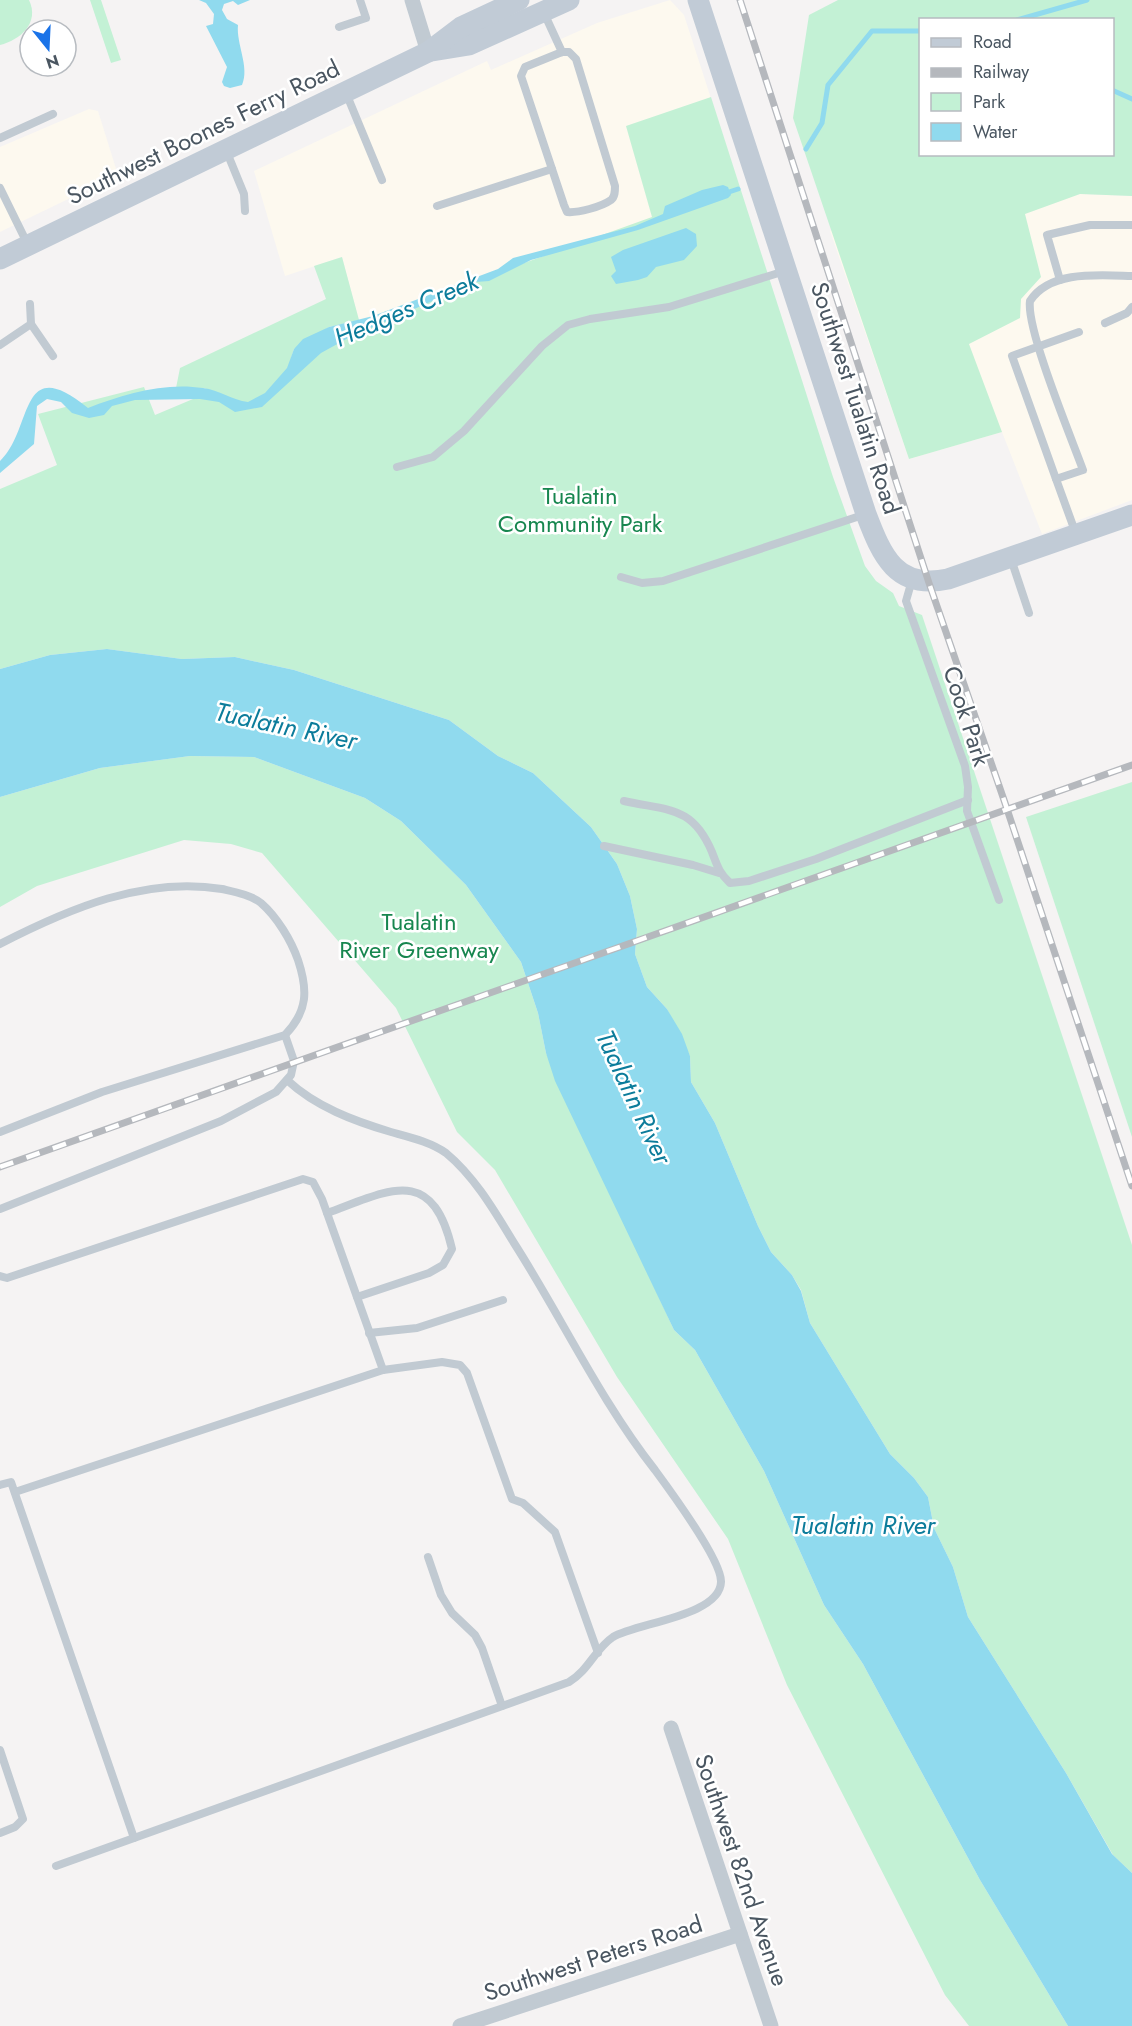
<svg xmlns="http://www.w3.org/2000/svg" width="1132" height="2026" font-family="Jost,sans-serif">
  <rect width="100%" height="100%" fill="#f5f3f3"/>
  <g fill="#fdf9ef">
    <polygon points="670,0 684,15 739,185 361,328 342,257 285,276 254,171 487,61 491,70 597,23"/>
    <polygon points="89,109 98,111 118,175 0,232 0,147"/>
    <polygon points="934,188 1132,196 1132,500 1042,534 1002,432 909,459 830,231"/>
  </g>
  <g fill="#c3f1d5" fill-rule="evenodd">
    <path d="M0 0H29C40 23 20 40 0 45Z"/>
    <polygon points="90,0 101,0 121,60 111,63"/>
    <path d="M838 0H1132V196L1080 194 1025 214 1041 277 1021 299 1020 318 969 344 1002 432 909 459 793 118 809 15ZM920 20H1112V154H920Z"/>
    <polygon points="711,97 833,477 865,566 876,581 893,593 899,606 922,615 1132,1245 1132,1873 1113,1855 1066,1773 968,1617 953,1567 934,1528 928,1497 914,1478 890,1454 810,1323 801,1290 792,1275 771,1252 758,1226 715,1123 691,1082 690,1056 667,1009 647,987 635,954 637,929 630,896 617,864 591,827 533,773 498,756 449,720 294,670 235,657 182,659 107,649 50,655 0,669 0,489 57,465 38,414 144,387 155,415 212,391 204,388 176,388 180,368 326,299 314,266 342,257 359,320 329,327 294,349 291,358 441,293 652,217 626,126"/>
    <polygon points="190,756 254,757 365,798 401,821 466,885 521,962 538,1013 546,1053 674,1330 695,1350 764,1471 824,1605 863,1664 980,1880 1068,2026 969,2026 945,1995 787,1685 728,1539 617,1377 495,1170 457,1132 396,1008 262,853 231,844 184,840 37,886 0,907 0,797 100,768"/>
    <polygon points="1132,782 1132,1137 1026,817"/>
  </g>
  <g fill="#90daee">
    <path d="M199 0H250L238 5 233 1 224 4 222 10 227 19 238 25C236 44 250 67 242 85L230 88 224 86 222 82 227 67 206 26 213 24 214 14 206 3Z"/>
    <path d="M723 185 728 187 731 195 728 198 638 230 531 260 489 281 476 282 350 337 321 353 262 407 235 412 219 402 200 399 135 400 112 406 104 415 89 418 72 413 61 402 47 399 37 406 34 444 0 473V461C34 429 18 351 88 408 123 394 165 382 203 388 219 390 232 400 248 402L265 393 287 368 294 349 303 339 329 327 373 316 498 269 513 258 635 226 663 214 665 206 702 190Z"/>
    <polygon points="686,228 696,234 697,246 684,260 656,267 647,277 638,280 616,284 611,276 616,271 611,257 623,250"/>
    <polygon points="107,649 182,659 235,657 294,670 449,720 498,756 533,773 591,827 617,864 630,896 637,929 635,954 647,987 667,1009 682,1034 690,1056 691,1082 715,1123 758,1226 771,1252 792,1275 801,1291 810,1323 890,1454 914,1478 928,1497 934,1528 953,1567 968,1617 1066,1773 1112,1854 1132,1873 1132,2026 1068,2026 980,1880 863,1664 824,1605 764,1471 695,1350 674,1330 555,1081 546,1053 538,1013 521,962 466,885 401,821 365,798 254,757 190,756 100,768 0,797 0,669 50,655"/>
  </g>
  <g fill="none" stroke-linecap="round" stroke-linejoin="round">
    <g stroke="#90daee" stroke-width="5">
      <polyline points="1017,20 1087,0"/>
      <polyline points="1112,90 1132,99"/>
      <polyline points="806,149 822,123 828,85 872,31 920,31"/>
      <polyline points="726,193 738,189"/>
    </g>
    <g stroke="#c1cad2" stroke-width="8">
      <polyline points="544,13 562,52"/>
      <polyline points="339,27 366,18 360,0"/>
      <path d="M562 52H569L576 59 615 186C615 191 615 197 611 200 601 207 578 213 567 212L564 205 521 76 525 67Z"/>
      <polyline points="346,93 382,180"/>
      <polyline points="0,138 53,114"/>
      <polyline points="226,150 244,194 245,211"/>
      <polyline points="0,188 27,243"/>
      <polyline points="437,206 552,169"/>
      <polyline points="1060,280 1047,235 1090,225 1132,225"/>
      <polyline points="1105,323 1127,313 1132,307"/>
      <polyline points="31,324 53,356"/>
      <path d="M1079 332 1012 356 1056 479 1083 470C1071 437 1026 329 1030 301 1050 270 1099 275 1132 276"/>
      <polyline points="0,345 31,324 30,304"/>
      <polyline points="397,467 433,457 464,431 542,346 568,325 590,319 669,307 785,271"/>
      <polyline points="1056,479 1076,534"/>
      <polyline points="1011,559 1029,613"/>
      <polyline points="621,577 642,583 663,581 863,515"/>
      <polyline points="912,580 906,601 965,766 968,787 967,811 999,900"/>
      <path d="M624 801C668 811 692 805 712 852 717 865 719 873 730 883L749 881 816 859 968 800"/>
      <polyline points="604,846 693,865 719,873"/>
      <path d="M0 944C68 909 145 876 222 889 235 892 251 895 261 903 277 917 291 940 298 960 308 990 308 1011 285 1035L102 1092 0 1132"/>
      <polyline points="0,1209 221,1121 276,1092 291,1075 294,1061 285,1035"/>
      <path d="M327 1213C388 1191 432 1163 452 1249L443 1265 429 1273 357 1297"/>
      <polyline points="0,1276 7,1278 303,1179 313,1182 322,1199 383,1370"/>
      <polyline points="369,1333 417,1328 503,1300"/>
      <polyline points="0,1485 11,1482 134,1838"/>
      <polyline points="15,1492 383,1370 442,1362 460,1365 467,1373 512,1499 523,1503 555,1532 598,1653"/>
      <polyline points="428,1557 441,1595 452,1613 475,1635 482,1648 502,1706"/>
      <polyline points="0,1750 23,1819 15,1827 0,1833"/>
      <path d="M56 1866 569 1682C589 1670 595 1649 613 1637 636 1623 720 1616 721 1582 722 1561 669 1489 655 1470 600 1400 562 1318 514 1243 495 1212 475 1177 446 1153 431 1142 409 1137 391 1132 354 1121 316 1107 287 1080"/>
    </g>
    <g stroke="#c1cad2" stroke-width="15">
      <polyline points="412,0 428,52"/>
      <polyline points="671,1728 771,2026"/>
      <polyline points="460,2026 740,1934"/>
    </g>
    <g stroke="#c1cbd6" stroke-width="21">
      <path d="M698 0 866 514C882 556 896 590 948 579L1132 515"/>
      <polyline points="432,51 469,45 569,0"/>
      <polyline points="0,259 428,52 461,27 519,0"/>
    </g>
    <defs>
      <g id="rail">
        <polyline points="740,0 929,583 1004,800 1132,1186"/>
        <polyline points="0,1167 1132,765"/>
      </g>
    </defs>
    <use href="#rail" stroke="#b5b8bd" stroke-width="7"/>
    <use href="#rail" stroke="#fff" stroke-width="4.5" stroke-dasharray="14" stroke-linecap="butt"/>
  </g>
  <g text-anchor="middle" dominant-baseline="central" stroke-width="5" stroke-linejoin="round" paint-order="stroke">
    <g font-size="24" fill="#4a5661" stroke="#fff">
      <text transform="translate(203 132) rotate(-26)">Southwest Boones Ferry Road</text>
      <text transform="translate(856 398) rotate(72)">Southwest Tualatin Road</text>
      <text transform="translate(967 716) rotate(72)">Cook Park</text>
      <text transform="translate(742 1870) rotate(71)">Southwest 82nd Avenue</text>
      <text transform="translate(593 1958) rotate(-18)">Southwest Peters Road</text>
    </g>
    <g font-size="24" fill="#17864f" stroke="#fff">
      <text x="580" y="495">Tualatin<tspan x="580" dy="28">Community Park</tspan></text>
      <text x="419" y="921">Tualatin<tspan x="419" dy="28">River Greenway</tspan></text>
    </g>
    <g font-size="26" font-style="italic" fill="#0c7c9b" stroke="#fff">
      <text transform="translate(406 309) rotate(-23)">Hedges Creek</text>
      <text transform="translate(286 726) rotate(12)">Tualatin River</text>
      <text transform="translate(634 1097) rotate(65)">Tualatin River</text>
      <text x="863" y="1525">Tualatin River</text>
    </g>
  </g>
  <rect x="919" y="18" width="195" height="138" fill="#ffffff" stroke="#b7bbc0" stroke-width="1.5"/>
  <rect x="931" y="38" width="30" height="9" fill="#c1cbd6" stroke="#b7bbc0" stroke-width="1.5"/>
  <text x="973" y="48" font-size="18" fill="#4a5661">Road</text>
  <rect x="931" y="68" width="30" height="9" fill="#b5b8bd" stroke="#b7bbc0" stroke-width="1.5"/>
  <text x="973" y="78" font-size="18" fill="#4a5661">Railway</text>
  <rect x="931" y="93" width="30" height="18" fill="#c3f1d5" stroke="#b7bbc0" stroke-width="1.5"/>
  <text x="973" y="108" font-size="18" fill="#4a5661">Park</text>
  <rect x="931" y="123" width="30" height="18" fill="#90daee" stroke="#b7bbc0" stroke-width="1.5"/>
  <text x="973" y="138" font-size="18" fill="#4a5661">Water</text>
  <g transform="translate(48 48) rotate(162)"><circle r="28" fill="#ffffff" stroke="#b7bbc0" stroke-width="1.5"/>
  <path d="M0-4.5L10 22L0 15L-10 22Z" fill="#1a73e8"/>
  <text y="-9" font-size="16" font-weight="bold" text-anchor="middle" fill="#4a5661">N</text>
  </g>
</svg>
